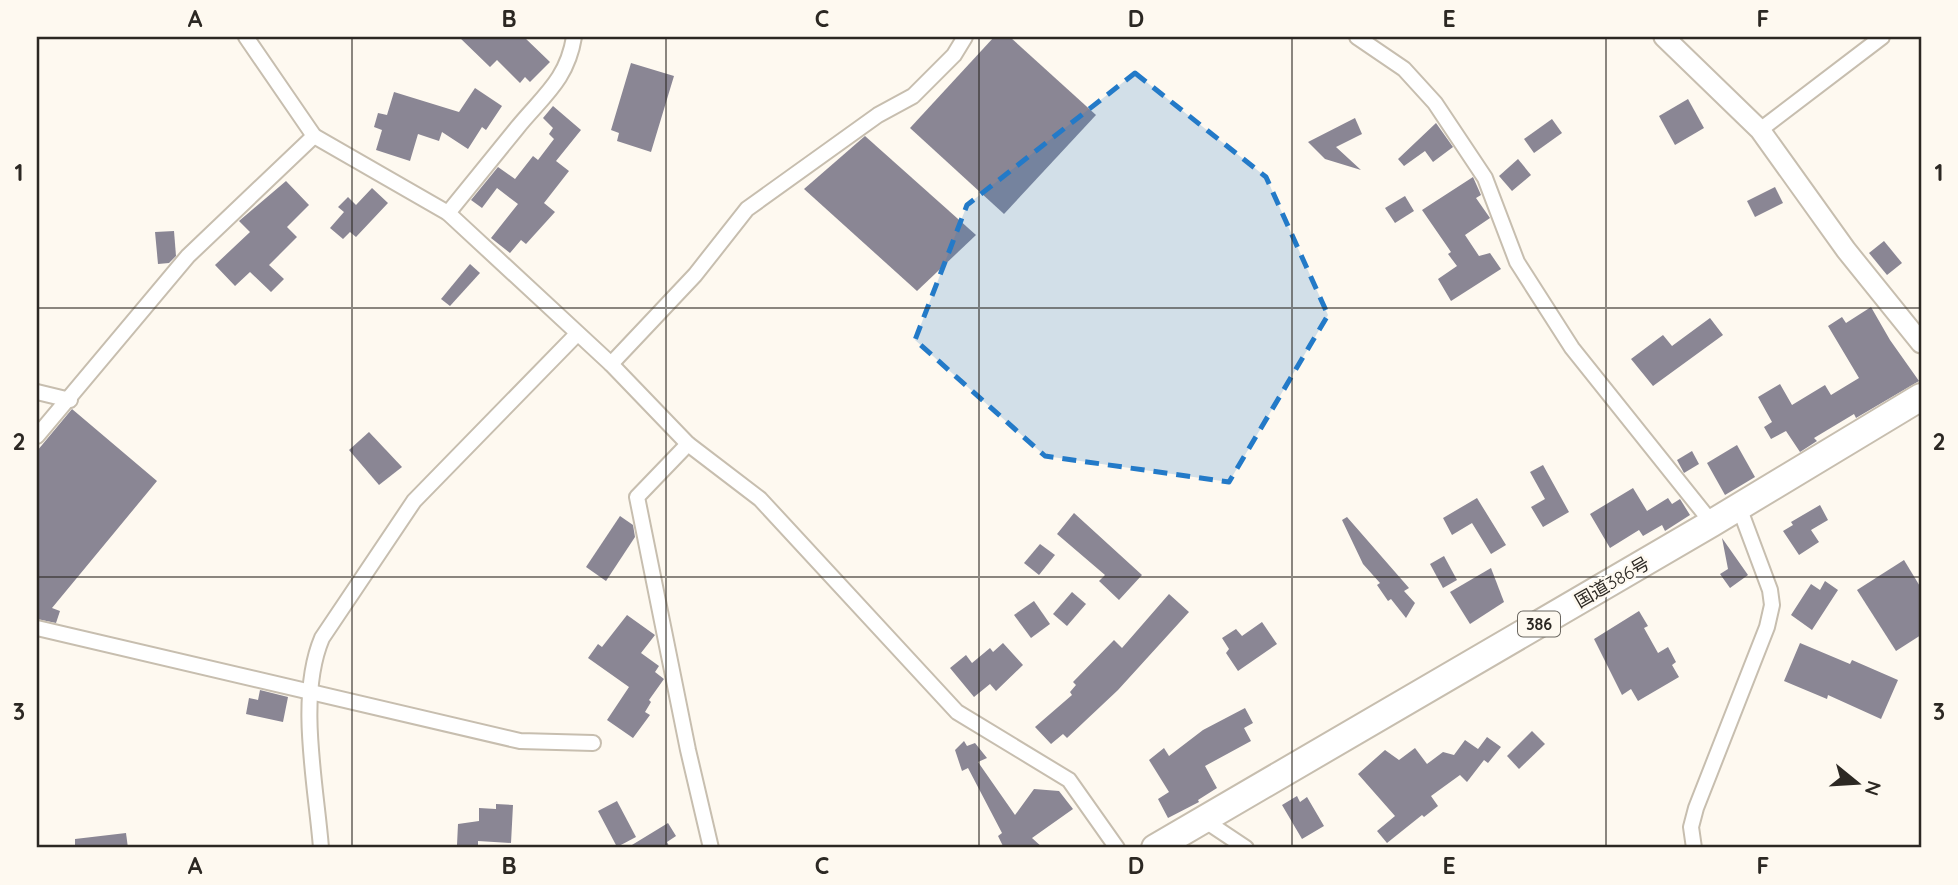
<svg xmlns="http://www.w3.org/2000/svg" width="1958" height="885" font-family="Quicksand,'Noto Sans JP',sans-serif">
  <rect width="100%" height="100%" fill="#fef9f0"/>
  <g fill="#8a8694">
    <polygon points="459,37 524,37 550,62 530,82 525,77 520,83 497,60 490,67"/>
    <polygon points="994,37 1010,37 1096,115 1004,214 910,128"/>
    <polygon points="631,63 674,76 651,152 617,141 619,133 611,130"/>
    <polygon points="475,88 502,106 486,130 482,127 468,149 442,132 439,141 418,134 410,161 376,150 382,130 374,127 378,113 387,115 394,92 459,112"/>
    <polygon points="1688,99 1704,128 1675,145 1659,116"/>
    <polygon points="553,106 581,130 556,161 569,171 544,203 555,212 526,244 521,240 510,253 491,238 518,204 497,188 482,208 471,200 498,167 515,179 533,156 538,160 554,139 549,134 553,128 543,118"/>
    <polygon points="1355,118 1362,134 1336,147 1361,170 1325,159 1308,142"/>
    <polygon points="1552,119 1562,133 1534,153 1524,139"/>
    <polygon points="1436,123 1453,147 1433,162 1425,151 1404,166 1398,159"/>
    <polygon points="865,136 976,235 917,291 804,189"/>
    <polygon points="1518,159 1531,175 1512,191 1499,176"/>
    <polygon points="1473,177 1481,195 1476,198 1490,218 1465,235 1479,256 1490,253 1501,269 1451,301 1438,279 1457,266 1448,254 1451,252 1422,210"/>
    <polygon points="286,181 309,205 287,227 297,237 269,265 284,279 271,292 250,272 235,286 215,265 250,232 239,221"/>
    <polygon points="1775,187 1783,203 1755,217 1747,201"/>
    <polygon points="372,188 388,203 356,237 350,232 343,239 330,228 344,212 338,207 348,197 356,205"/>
    <polygon points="1405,196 1414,211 1395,223 1385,208"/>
    <polygon points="174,231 176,256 169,263 158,264 155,232"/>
    <polygon points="1884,241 1902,263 1887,275 1869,253"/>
    <polygon points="470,264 480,273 450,306 441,299"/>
    <polygon points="1871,307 1890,340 1919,381 1856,418 1854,414 1814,438 1817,441 1800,452 1786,431 1771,439 1764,427 1772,422 1758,397 1780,384 1792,405 1825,385 1831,395 1859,378 1828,326 1842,317 1846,323"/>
    <polygon points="1710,318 1723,335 1653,386 1631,359 1663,335 1672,346"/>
    <polygon points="72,409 157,481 52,608 60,611 56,623 37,619 37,451"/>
    <polygon points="369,432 402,467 379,485 349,450"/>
    <polygon points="1737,445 1755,477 1725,495 1707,463"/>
    <polygon points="1692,451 1699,464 1684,473 1677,460"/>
    <polygon points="1543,465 1569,512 1543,527 1531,507 1545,499 1530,472"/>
    <polygon points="1633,488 1647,511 1668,498 1672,504 1680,499 1690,515 1665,531 1662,525 1643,536 1639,530 1610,548 1590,514"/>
    <polygon points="1477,498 1506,545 1491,554 1472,523 1452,535 1443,518"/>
    <polygon points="1820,505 1828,520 1811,530 1819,542 1799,555 1783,531 1793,525 1791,522"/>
    <polygon points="1074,513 1142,575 1119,600 1099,581 1105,575 1057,534"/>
    <polygon points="620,516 633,525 635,537 606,581 586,567"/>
    <polygon points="1347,517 1409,588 1404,591 1415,603 1406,618 1391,599 1388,601 1377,585 1380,583 1363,564 1342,520"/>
    <polygon points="1722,538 1748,575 1730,588 1720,574 1728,569"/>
    <polygon points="1040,544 1055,555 1039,575 1024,563"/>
    <polygon points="1444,556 1457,580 1443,588 1430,564"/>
    <polygon points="1904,560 1921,588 1921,635 1896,651 1857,590"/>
    <polygon points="1491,568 1504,602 1470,624 1450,592"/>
    <polygon points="1825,581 1838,590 1812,630 1791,615 1811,584 1820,590"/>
    <polygon points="1072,592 1086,604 1067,626 1053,614"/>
    <polygon points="1169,594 1189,612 1118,690 1067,738 1063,734 1051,744 1035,727 1072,695 1070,692 1076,685 1073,682 1114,640 1122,648"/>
    <polygon points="1034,601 1050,624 1031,638 1014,615"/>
    <polygon points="1639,611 1648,626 1644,628 1658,653 1668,647 1676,662 1672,665 1679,677 1638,701 1631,689 1622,695 1594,639"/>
    <polygon points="627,615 655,635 641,653 659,666 655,672 664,679 649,700 651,702 645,712 650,715 633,738 607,720 629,687 588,658 598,644 602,647"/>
    <polygon points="1262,622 1277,644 1238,671 1226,653 1229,649 1222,638 1236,629 1242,636"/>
    <polygon points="1003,643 1023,665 996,691 990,684 974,697 950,668 966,655 972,663 990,648 993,652"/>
    <polygon points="1800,643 1850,664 1852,660 1898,680 1881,719 1828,695 1827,699 1784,681"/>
    <polygon points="260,690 288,697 283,722 246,714 249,698 258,700"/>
    <polygon points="1245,708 1253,723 1244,728 1251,741 1205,766 1217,788 1198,800 1199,802 1168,818 1158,799 1169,792 1149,760 1164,748 1169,756 1203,730"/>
    <polygon points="1532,731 1545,744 1519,769 1507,756"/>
    <polygon points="1487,737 1501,747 1488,763 1484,760 1467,782 1460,775 1431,796 1438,806 1424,817 1422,815 1387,843 1377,831 1395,816 1358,774 1385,750 1399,760 1415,748 1427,764 1443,752 1454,755 1465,740 1478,749"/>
    <polygon points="964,741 967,746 975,743 987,758 978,762 1015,815 1034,789 1059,791 1073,809 1032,838 1043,848 1004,848 998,836 1002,833 968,768 962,771 955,750"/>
    <polygon points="1297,796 1300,802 1307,797 1324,826 1302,839 1282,805"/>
    <polygon points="617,801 636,837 617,847 598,811"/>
    <polygon points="496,804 513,805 511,843 478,841 478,846 457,845 458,824 479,821 479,808 496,809"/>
    <polygon points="668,823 676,836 667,842 670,848 627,848"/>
    <polygon points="126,833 128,848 75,848 75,839"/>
  </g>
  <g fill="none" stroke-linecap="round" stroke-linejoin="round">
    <defs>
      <g id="street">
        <polyline points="246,37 314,136 448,213 611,364 688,444 760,499 957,712 1069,780 1117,848"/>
        <polyline points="1357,37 1404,69 1435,103 1485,178 1517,262 1572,348 1712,523"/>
        <polyline points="1760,130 1882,37"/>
        <path d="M448 213C471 185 494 156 517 128 543 96 567 80 574 37"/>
        <polyline points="611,364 695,275 747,209 878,115 913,96 954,55 965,37"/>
        <polyline points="37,392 70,400"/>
        <polyline points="37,436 188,256 314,136"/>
        <polyline points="688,444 637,497 688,750 711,848"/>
        <polyline points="37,628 520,741 593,743"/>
        <polyline points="1204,820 1246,848"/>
        <path d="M321 848C316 784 297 697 322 638L414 501 577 334"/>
        <polyline points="1694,848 1691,827 1696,808 1767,627 1772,605 1770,590 1739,507"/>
      </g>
      <polyline id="secondary" points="1664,37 1760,130 1846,250 1921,343"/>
      <polyline id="highway" points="1155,848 1712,523 1921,397"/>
    </defs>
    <use href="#street" stroke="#c7beaf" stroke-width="18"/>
    <use href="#secondary" stroke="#c7beaf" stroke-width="23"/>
    <use href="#highway" stroke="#c7beaf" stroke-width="30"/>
    <use href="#street" stroke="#fff" stroke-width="14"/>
    <use href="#secondary" stroke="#fff" stroke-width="19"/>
    <use href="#highway" stroke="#fff" stroke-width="26"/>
  </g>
  <path fill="#237ac8" fill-opacity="0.2" stroke="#237ac8" stroke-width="5" stroke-dasharray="14 9" stroke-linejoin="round" d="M1135 73 1266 177 1328 315 1229 482 1045 456 915 340 967 205Z"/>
  <path fill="none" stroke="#2c2823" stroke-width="2" stroke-opacity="0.55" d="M352 37V848M666 37V848M979 37V848M1292 37V848M1606 37V848M37 308H1921M37 577H1921"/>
  <g text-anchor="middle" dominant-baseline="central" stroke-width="5" stroke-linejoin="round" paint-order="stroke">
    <rect fill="#fef9f0" stroke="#6b6760" stroke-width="2" x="1518" y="611.5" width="42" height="25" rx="5"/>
    <g font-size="16" font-weight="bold" fill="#2c2823">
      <text x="1539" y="624">386</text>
    </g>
    <g font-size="18" fill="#2c2823" stroke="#fef9f0">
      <text transform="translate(1612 582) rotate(-30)">国道386号</text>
    </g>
  </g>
  <rect width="1958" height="885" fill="none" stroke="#fef9f0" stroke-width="77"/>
  <g transform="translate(1857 783) rotate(108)" stroke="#fef9f0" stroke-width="5" paint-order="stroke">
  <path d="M0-5L12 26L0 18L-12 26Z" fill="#2c2823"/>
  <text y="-10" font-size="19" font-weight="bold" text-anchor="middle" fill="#2c2823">N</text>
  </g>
  <rect x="38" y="38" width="1882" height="808" fill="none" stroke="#2c2823" stroke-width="2.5"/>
  <g font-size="23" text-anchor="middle" font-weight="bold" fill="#2c2823">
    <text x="195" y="27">A</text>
    <text x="509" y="27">B</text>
    <text x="822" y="27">C</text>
    <text x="1136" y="27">D</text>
    <text x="1449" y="27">E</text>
    <text x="1763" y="27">F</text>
    <text x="19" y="181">1</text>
    <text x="1939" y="181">1</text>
    <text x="19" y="450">2</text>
    <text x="1939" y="450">2</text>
    <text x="19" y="720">3</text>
    <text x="1939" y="720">3</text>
    <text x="195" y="874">A</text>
    <text x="509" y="874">B</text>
    <text x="822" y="874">C</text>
    <text x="1136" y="874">D</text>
    <text x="1449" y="874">E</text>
    <text x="1763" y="874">F</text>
  </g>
</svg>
